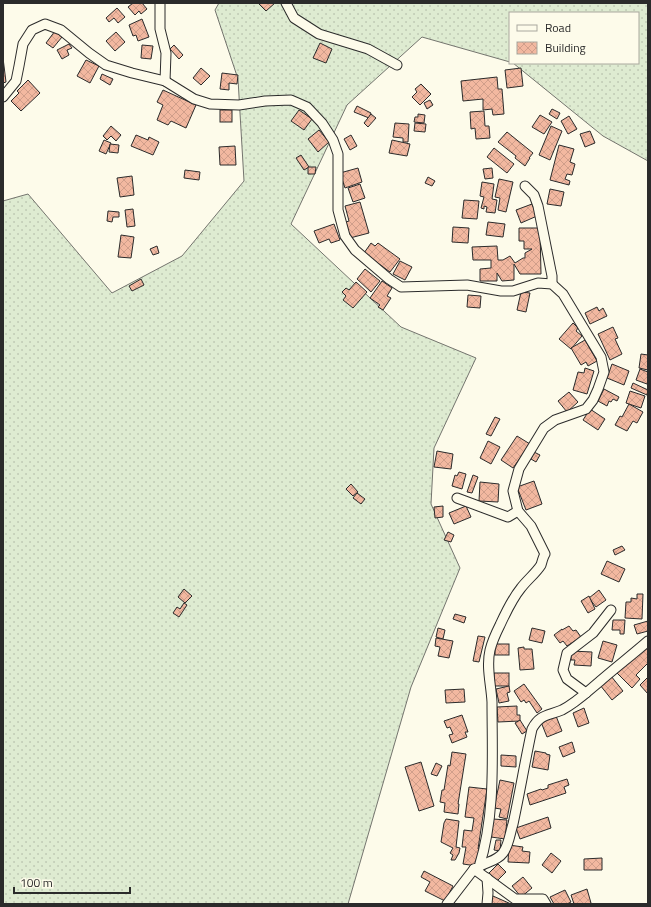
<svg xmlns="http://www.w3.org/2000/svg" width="651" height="907" font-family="'Titillium Web',sans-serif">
  <defs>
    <pattern id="grass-dots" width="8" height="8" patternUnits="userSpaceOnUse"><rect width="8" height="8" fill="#deebd1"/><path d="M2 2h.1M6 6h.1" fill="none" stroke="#bfcab4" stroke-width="1.8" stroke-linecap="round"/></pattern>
    <pattern id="building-cross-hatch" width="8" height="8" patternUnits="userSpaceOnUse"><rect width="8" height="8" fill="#f2b8a0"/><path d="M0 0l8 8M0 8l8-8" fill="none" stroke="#d09e8a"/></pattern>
  </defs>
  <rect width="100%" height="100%" fill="#fdfbea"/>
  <polygon fill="url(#grass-dots)" stroke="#74746e" points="219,3 648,3 648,161 603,136 513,63 638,63 638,13 510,13 510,62 422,37 347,105 291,224 401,327 476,358 434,448 431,504 460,568 411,687 348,904 3,904 3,201 28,194 112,293 182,256 244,181 238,79 215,10"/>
  <g fill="url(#building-cross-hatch)" stroke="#2b2b2b">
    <polygon points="133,3 142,3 147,9 141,14 139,11 135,15 128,7"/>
    <polygon points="258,3 275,3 266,11"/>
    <polygon points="117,8 125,17 118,23 114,18 109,22 106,18"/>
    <polygon points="142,19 149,37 138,41 136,35 133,36 129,25"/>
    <polygon points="55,31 62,37 53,48 46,43"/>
    <polygon points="116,32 125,42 115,51 106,41"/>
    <polygon points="320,43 332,49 326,63 313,58"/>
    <polygon points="69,44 72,48 67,50 69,55 62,59 57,50"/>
    <polygon points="142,45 153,46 151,59 141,58"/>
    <polygon points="174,45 183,55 179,59 170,49"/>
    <polygon points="3,58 6,82 3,83"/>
    <polygon points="86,60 99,66 90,83 77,76"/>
    <polygon points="201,68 210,76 201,85 193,78"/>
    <polygon points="521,68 523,86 507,88 505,70"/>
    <polygon points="222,73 238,75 237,84 229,83 229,90 220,89"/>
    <polygon points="102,74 113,79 110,85 100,79"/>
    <polygon points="497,77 498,89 502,89 504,114 493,115 492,109 483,110 483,99 463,101 461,81"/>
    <polygon points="28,80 40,93 21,111 11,101 19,93 17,91"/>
    <polygon points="421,84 431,94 420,105 412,97 417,92 415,89"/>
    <polygon points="163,90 196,105 186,128 171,121 168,125 157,120 163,105 157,102"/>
    <polygon points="430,100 433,105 427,109 424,103"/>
    <polygon points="357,106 371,113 369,118 354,112"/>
    <polygon points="552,109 560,113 557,119 549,114"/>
    <rect x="220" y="110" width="12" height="12"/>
    <polygon points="299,110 312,119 304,130 291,121"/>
    <polygon points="484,111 485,126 489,126 490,138 476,139 475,128 471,129 470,112"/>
    <polygon points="371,114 376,118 368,127 364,123"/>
    <polygon points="418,114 425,115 424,123 414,122 415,117 418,117"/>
    <polygon points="540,115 552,122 544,134 532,127"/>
    <polygon points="569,116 577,129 568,134 561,121"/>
    <polygon points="395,123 409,124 408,142 403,142 403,138 393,137"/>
    <polygon points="415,123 426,124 425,132 414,131"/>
    <polygon points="111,126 121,135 116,141 111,136 107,140 103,136"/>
    <polygon points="551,126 562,131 550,160 539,155"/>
    <polygon points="319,130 329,142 318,152 308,139"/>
    <polygon points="590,131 595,143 585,147 580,134"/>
    <polygon points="507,132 533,153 529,158 530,158 525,166 515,158 516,156 498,142"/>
    <polygon points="136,135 148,140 149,137 159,142 153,155 131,146"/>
    <polygon points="351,135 357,146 350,150 344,139"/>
    <polygon points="104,140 111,143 106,154 99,151"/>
    <polygon points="392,140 410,144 407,156 389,153"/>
    <polygon points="110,144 119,145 118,153 109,152"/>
    <polygon points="559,145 574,149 570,162 575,164 572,175 567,174 565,179 570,181 569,185 550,180"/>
    <polygon points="235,146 236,165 220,165 219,147"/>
    <polygon points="494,148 514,164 507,173 487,157"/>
    <polygon points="301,155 309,167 304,170 296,158"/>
    <polygon points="308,167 316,167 315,174 308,174"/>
    <polygon points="358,168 362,182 345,188 340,173"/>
    <polygon points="492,168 493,178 485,179 483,169"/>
    <polygon points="185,170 200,172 199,180 184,178"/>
    <polygon points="132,176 134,195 120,197 117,178"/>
    <polygon points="428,177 435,181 432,186 425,183"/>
    <polygon points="499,179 513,182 506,212 498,210 500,198 495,197"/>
    <polygon points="482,182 494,184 492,199 497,200 495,213 486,212 487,207 484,206 484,209 481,208 484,197 480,196"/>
    <polygon points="360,184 365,198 353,202 348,188"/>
    <polygon points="550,189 564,192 561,206 547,204"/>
    <polygon points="464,200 479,201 477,219 462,218"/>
    <polygon points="360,202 369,233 350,238 346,222 349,221 345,206"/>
    <polygon points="532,204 537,216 521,223 516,210"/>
    <polygon points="133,209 135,226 127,227 125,210"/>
    <polygon points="108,211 119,212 119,217 113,217 112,222 107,221"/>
    <polygon points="488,222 505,224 503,237 486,235"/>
    <polygon points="334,224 340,240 331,243 329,239 319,243 314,231"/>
    <polygon points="453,227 469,228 468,243 452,242"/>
    <polygon points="519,228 540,228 541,274 520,274 514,264 514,280 502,281 497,273 497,281 480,281 480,269 491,268 491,260 473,260 472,247 497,246 498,260 503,260 510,256 515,263 523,258 525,258 525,253 532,249 524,249 524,241 519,241"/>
    <polygon points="121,235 134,237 131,258 118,257"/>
    <polygon points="371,243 375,246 378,243 400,259 390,272 364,253"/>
    <polygon points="157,246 159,253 153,255 150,249"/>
    <polygon points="400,261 412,267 405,280 393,274"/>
    <polygon points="365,269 380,281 371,292 357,279"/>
    <polygon points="141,279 144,285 132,291 129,286"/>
    <polygon points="382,281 392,288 387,296 391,298 383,310 378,307 380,305 370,298"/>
    <polygon points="356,282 367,292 353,308 343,300 346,296 342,292 346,288 349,290"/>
    <polygon points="521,292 530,293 526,312 517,310"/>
    <polygon points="468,295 481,296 480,308 467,307"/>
    <polygon points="597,307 599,311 603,308 607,316 590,324 585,313"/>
    <polygon points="573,323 578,328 576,331 582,336 571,349 559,339"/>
    <polygon points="613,327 618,338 615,339 622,354 610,360 598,334"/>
    <polygon points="585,340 597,361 588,366 586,362 581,365 571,348"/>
    <polygon points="641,354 648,355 648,370 639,368"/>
    <polygon points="612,364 629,371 624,385 607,378"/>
    <polygon points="585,368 594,371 587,394 573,390 578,372 584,373"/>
    <polygon points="640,369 648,372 648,381 647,384 636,380"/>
    <polygon points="633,383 648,390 647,395 631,388"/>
    <polygon points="604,389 619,397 617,401 613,399 611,402 609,401 607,406 598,401"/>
    <polygon points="630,391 645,396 641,408 626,403"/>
    <polygon points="569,392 578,402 567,412 558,401"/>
    <polygon points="629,404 643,412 637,423 633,421 627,431 615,425 620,416 622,417"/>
    <polygon points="590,409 605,419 598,430 583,420"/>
    <polygon points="495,417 500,419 491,436 486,434"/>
    <polygon points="517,436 530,444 513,468 501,460"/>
    <polygon points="488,441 500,447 491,464 480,458"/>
    <polygon points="437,451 453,454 451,469 434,467"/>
    <polygon points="534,452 540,455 536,462 531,459"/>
    <polygon points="459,472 466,474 462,489 452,486 455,475 457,476"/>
    <polygon points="473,475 478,477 472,493 467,492"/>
    <polygon points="534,481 542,504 526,510 517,487"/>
    <polygon points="480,482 499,484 498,502 479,501"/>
    <polygon points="351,484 358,492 353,496 346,489"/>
    <polygon points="357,493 365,499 361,504 353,498"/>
    <polygon points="443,506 443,517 435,518 434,507"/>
    <polygon points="466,506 471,517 454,524 449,513"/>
    <polygon points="448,532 454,535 451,542 444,540"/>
    <polygon points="622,546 625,550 615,555 613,550"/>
    <polygon points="607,561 625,569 619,582 601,574"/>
    <polygon points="184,589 192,596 185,603 178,597"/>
    <polygon points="599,590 606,600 596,607 589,598"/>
    <polygon points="637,594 643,594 642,619 625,618 626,602 631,602 631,598 637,599"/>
    <polygon points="589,596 595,609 588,613 581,601"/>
    <polygon points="184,603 187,605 179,617 173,613 177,607 180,609"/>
    <polygon points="455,614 466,617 464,623 453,619"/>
    <polygon points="613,620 625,620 624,634 620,634 620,630 612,630"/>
    <polygon points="648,621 648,631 637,634 634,625"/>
    <polygon points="569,626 573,631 576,630 581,637 567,646 563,641 560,643 554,635 562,629 562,630"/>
    <polygon points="438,628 445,630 443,639 436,637"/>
    <polygon points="532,628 545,631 542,643 529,640"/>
    <polygon points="478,636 485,637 479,662 473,661"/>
    <polygon points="436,638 453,641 449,658 438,656 440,647 435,646"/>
    <polygon points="603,641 617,645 612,662 598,658"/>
    <polygon points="648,643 648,663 636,675 640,679 632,688 617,673"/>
    <rect x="495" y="644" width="14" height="11"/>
    <polygon points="524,647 524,649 532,649 534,669 520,670 518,648"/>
    <polygon points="571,651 592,652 591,666 574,665 575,660 571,660"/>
    <rect x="494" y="673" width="15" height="13"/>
    <polygon points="611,676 623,691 612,700 600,685"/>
    <polygon points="648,677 648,694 640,685"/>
    <polygon points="524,684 542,709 537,713 529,701 526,703 524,700 521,702 514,691"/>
    <polygon points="509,686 510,692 507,693 509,701 499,703 496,689"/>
    <polygon points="464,689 465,702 446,703 445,690"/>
    <polygon points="517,706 517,715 520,715 520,721 498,722 497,707"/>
    <polygon points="584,708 589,723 578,727 573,713"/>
    <polygon points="462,715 468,732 465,732 467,737 452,743 449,735 453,734 450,727 447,728 444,721"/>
    <polygon points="556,716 562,731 547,737 541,722"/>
    <polygon points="520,720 527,731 522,734 515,723"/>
    <polygon points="572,742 575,752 563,757 559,747"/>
    <polygon points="535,751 546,753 546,754 550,755 548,770 532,767"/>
    <polygon points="452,752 466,754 458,804 459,804 458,814 444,812 445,803 440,802 442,790 444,790 448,765 450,766"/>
    <polygon points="501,755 516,756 516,767 501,766"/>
    <polygon points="421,762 434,806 419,811 405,767"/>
    <polygon points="436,763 442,766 437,776 431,774"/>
    <polygon points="567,779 569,785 564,787 566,793 530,805 527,794 541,789 542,790 548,788 548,785"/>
    <polygon points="500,780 514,783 507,819 499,817 501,809 494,808"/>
    <polygon points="469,787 487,789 478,849 480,849 477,866 463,864 466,847 462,847 464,830 472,831 474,818 465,817"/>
    <polygon points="548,817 551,828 520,839 516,828"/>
    <polygon points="446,819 459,821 456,847 460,848 459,853 455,860 451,860 453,855 450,853 453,848 441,842 444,823"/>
    <polygon points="493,819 507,820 505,839 491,837"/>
    <polygon points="496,840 501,840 500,851 494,850"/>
    <polygon points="509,845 523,847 522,851 530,852 529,863 508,862"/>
    <polygon points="551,853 561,861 552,873 542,865"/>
    <polygon points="602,858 602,870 584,870 584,859"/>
    <polygon points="498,864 506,872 495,883 487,875"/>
    <polygon points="424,871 453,886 445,901 425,891 430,882 421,877"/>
    <polygon points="523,877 532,888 521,897 512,886"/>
    <polygon points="587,889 591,903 588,904 574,904 571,895"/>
    <polygon points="565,890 571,902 567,904 554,904 550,897"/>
    <polygon points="493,896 511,904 490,904"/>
  </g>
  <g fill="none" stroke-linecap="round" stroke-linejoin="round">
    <defs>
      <g id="minor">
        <polyline points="160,3 160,29 166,53 165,81"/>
        <polyline points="286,3 294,18 319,34 368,49 397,65"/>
        <path d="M3 97 16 81 19 66 23 44 32 30 45 24 61 30 89 53 106 65 132 73 165 81 194 99 210 104 239 105 265 101 291 100 307 107 322 123 333 140 338 154V210L345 236 355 250 389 279 401 287 467 285 501 291H513L538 283 552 284 563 294 601 357 604 372 598 389 593 400 586 409 555 420 544 428 519 469 513 491 518 511 531 526 545 554C543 557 542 562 541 565 536 573 527 580 521 588 512 599 506 612 500 625 496 633 492 642 490 650 486 667 491 684 492 702 492 756 496 814 479 867L474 869 447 904"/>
        <polyline points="525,186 534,195 538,206 552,276 552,284"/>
        <polyline points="457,498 508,517 518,511"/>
        <polyline points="586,693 567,679 563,670 567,653 593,633 611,610"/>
        <path d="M479 867C487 861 496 862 503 853 509 845 510 833 513 824 520 792 525 761 532 729 540 714 548 716 562 710 576 703 587 692 599 682 615 668 632 655 648 641"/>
        <polyline points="474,869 515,899 543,899 546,904"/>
        <polyline points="487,878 488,893 487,904"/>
      </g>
    </defs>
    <use href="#minor" stroke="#2b2b2b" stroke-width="11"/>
    <use href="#minor" stroke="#fdfbea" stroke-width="9"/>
  </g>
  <rect width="651" height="907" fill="none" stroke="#2b2b2b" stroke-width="8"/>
  <rect x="509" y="12" width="130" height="52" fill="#fdfbea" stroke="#a9a89e"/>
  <rect x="517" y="25" width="20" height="6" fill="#fdfbea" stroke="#a9a89e"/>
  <text x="545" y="32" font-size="12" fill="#2b2b2b">Road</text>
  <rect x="517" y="42" width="20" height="12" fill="url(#building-cross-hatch)" stroke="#a9a89e"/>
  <text x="545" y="52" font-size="12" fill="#2b2b2b">Building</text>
  <path d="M14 887v6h116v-6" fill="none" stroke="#2b2b2b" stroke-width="2"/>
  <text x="20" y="887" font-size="12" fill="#2b2b2b" stroke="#fdfbea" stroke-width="3" paint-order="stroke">100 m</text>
</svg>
